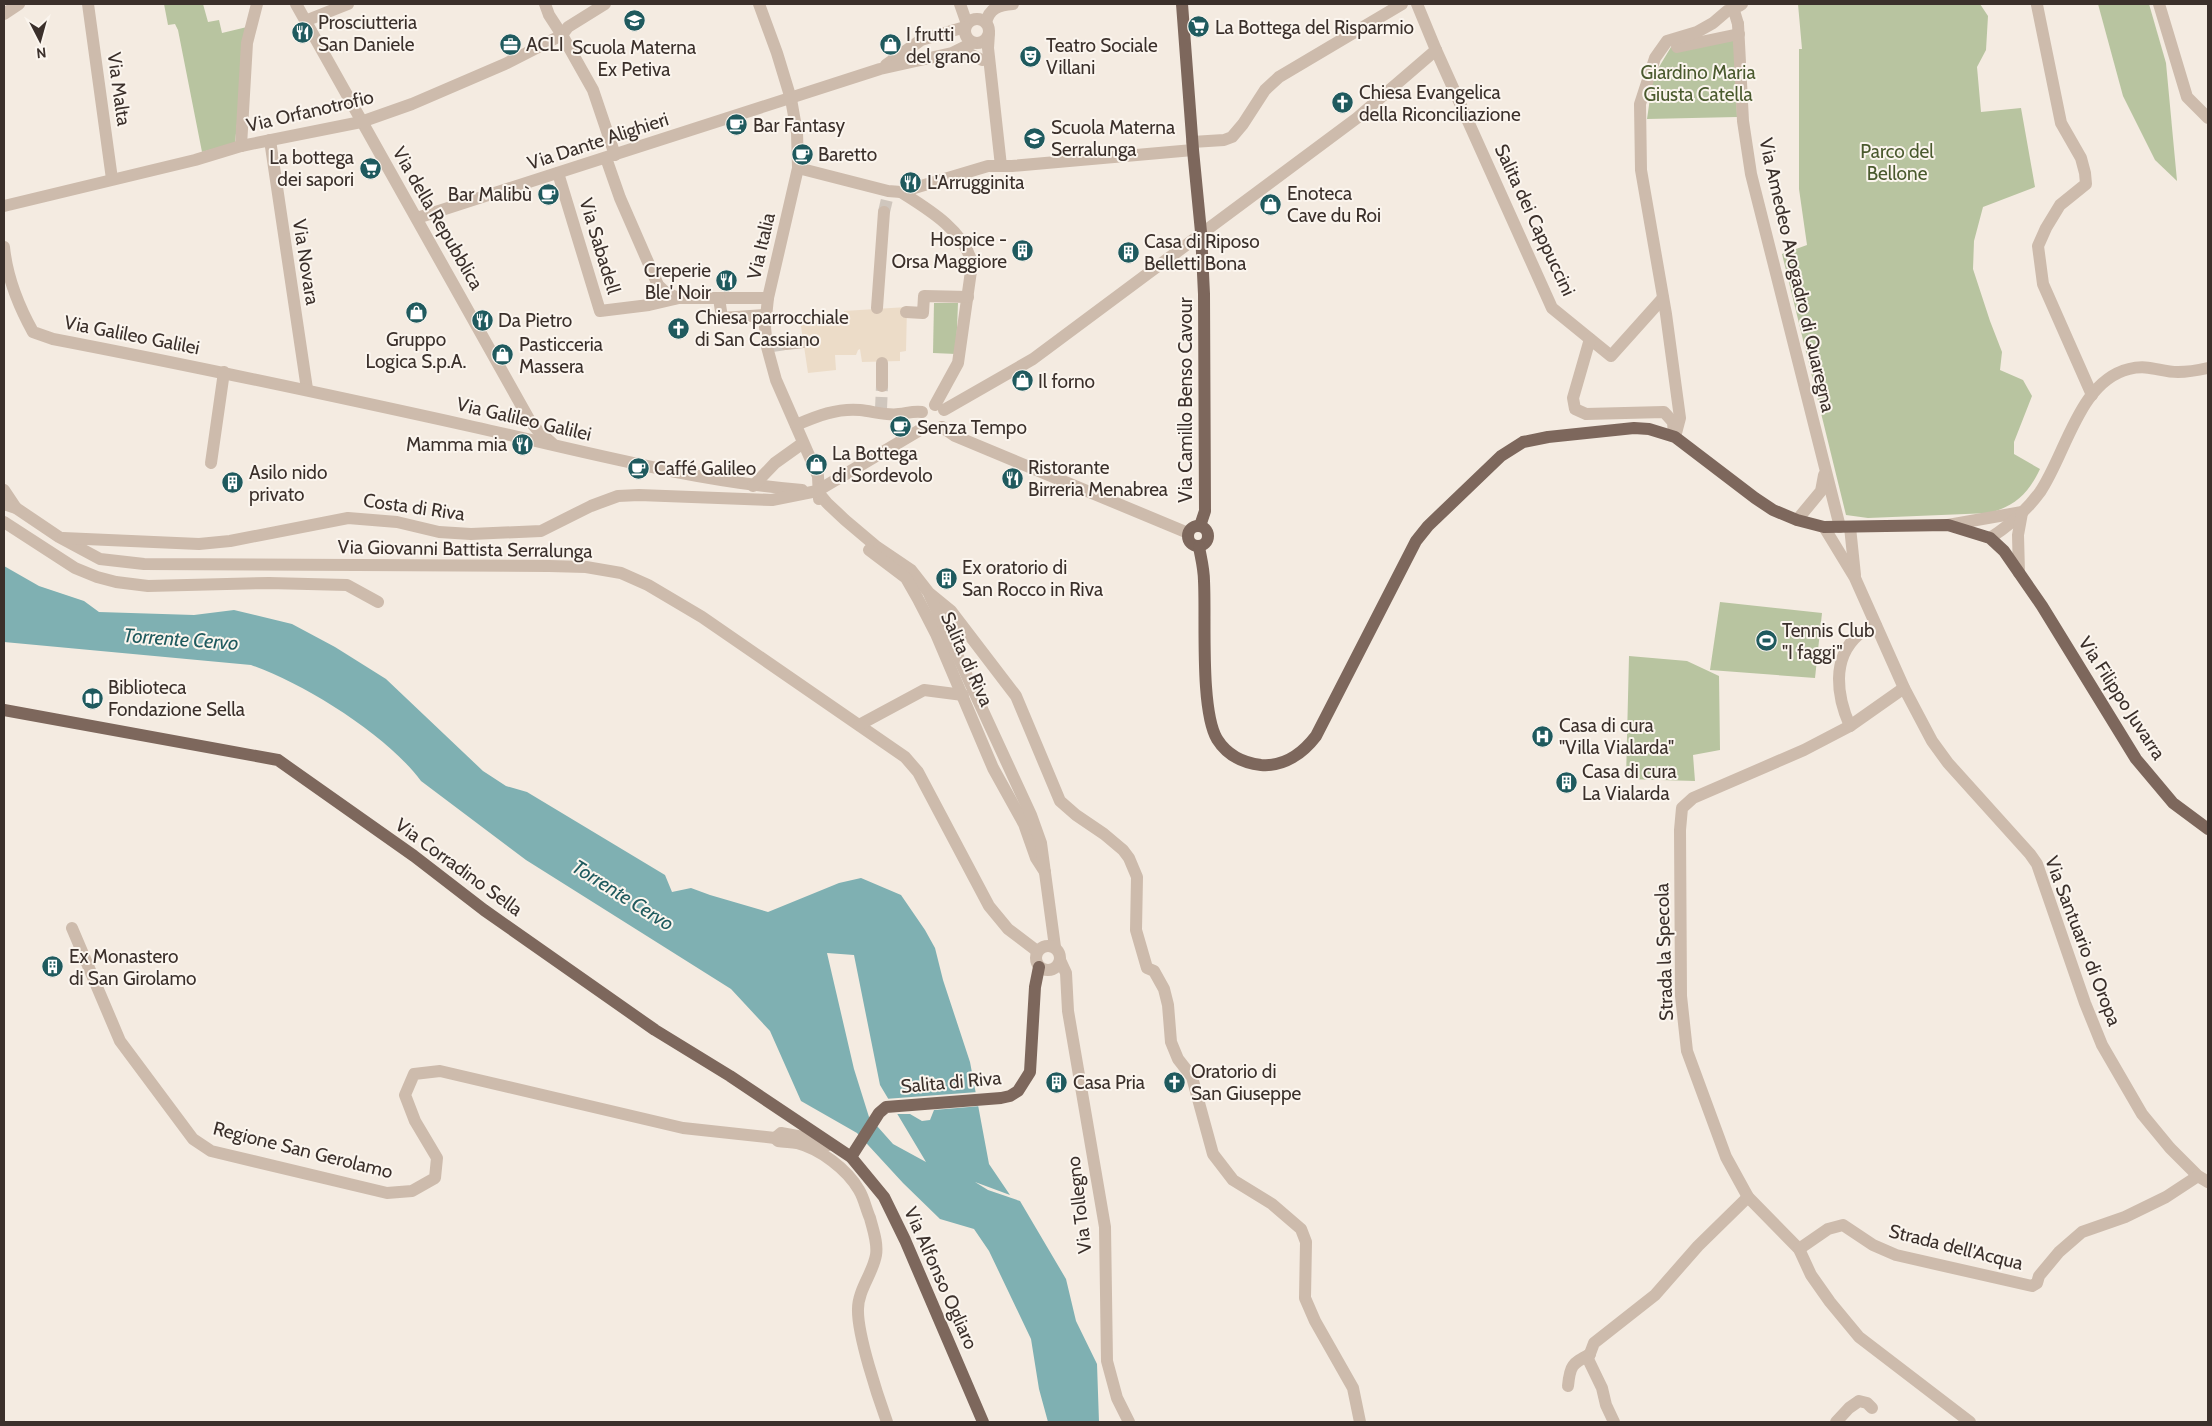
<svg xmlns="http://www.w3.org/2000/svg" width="2212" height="1426" font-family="Cabin,sans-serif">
  <rect width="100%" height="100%" fill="#f4ebe1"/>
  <g fill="#b8c4a0">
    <polygon points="164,4 203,4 208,22 219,20 222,33 247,27 235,143 202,152 178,30 175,24 168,25"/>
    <path d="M1798 4H1980L1988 16 1986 50 1977 67 1981 112 2021 108 2035 187 1983 207 1974 241 1973 269 1990 321 2002 352 2000 370 2023 380 2032 396 2014 442V454L2040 469C2028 494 2016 505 1990 513L1868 518 1846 515 1782 254 1807 245 1799 189V49H1802Z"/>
    <polygon points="2098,4 2149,4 2166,63 2177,181 2155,160 2123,96"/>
    <polygon points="1735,40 1737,117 1647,119 1653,77 1671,47 1680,51"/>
    <polygon points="934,303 958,303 956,354 933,353"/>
    <polygon points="1720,602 1822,613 1815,678 1710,670"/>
    <polygon points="1629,656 1687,661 1719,676 1720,750 1693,755 1695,781 1626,779"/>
  </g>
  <polygon fill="#ecdcc8" points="907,307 906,351 900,352 900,361 862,362 860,349 858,350 856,355 835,355 836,370 808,373 799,313 807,313 808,318 844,316 844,311"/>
  <path fill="#7fb0b2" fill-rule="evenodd" d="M4 566 39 586 84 601 99 612 194 615 234 610 292 624 335 647 386 679 483 771 506 786 527 792 665 875 672 892 691 888 710 895 768 912 839 883 861 878 901 895 925 930 935 948 943 980 970 1062 989 1164 1010 1195 975 1182 988 1190 1020 1201 1066 1279 1076 1321 1097 1364 1099 1422H1048L1039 1389 1031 1339 989 1251 974 1229 940 1219 903 1183 857 1133 801 1101 770 1031 731 989 526 860 421 781C387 735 305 684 251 665L4 642ZM827 953 854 955 880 1085 926 1162 893 1144 869 1117 854 1069Z"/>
  <polygon fill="#f4ebe1" points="978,1092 981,1106 934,1110 930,1120 922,1121 910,1114 894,1114 885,1099"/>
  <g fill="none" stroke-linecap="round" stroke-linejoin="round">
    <g stroke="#cfc6bd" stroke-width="12" stroke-dasharray="12 6" stroke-linecap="butt">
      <polyline points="884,212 887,199"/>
      <polyline points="772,346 786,344"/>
      <polyline points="881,409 882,386"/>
    </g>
    <g stroke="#cdbbac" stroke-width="12">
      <polyline points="88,4 112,179"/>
      <polyline points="296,4 530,421 539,432 552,443"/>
      <polyline points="545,4 549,15 562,35 593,90 615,155"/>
      <polyline points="759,4 777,53 791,99 797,133 798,168 768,298 765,327 767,347 776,380 818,476 819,499"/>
      <polyline points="960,4 967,24"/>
      <polyline points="1417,4 1436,50 1552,308 1611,356 1663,298"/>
      <polyline points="2159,4 2187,97 2208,118"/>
      <polyline points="2037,5 2061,123 2081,158 2085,173 2086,184 2060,205 2046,228 2038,246 2043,284 2092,395"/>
      <polyline points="1739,6 1742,4"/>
      <polyline points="4,14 19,4"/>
      <circle cx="977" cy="31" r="12"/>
      <polyline points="305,21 348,4"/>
      <path d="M986 23C989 8 999 5 1013 4"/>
      <polyline points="1738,24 1743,121 1751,174 1840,527"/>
      <polyline points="989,33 988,48 1001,166"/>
      <polyline points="1677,47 1739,34"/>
      <polyline points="954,53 970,54 982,60"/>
      <polyline points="886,65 921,40 965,27"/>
      <polyline points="270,140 307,389"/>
      <polyline points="1192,142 1224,140 1232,137 1243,124 1265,90 1279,77 1402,4"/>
      <polyline points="241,146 247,43 257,4"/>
      <polyline points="606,158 620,198 658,285 666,293 679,298"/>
      <polyline points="798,168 888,191 901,192 988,166 1012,166 1193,150"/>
      <polyline points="558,173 600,311 649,305 679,298 768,298"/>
      <path d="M901 192C928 209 965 231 972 264L958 363 935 405"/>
      <polyline points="4,206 195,160 241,146 361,122 412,104 505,64 562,35 568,27 605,4"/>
      <polyline points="417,218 880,69 952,53 972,43"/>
      <path d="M4 247C7 277 18 305 33 332L53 339C194 366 334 396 474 427 583 451 692 481 802 490"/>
      <polyline points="719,298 722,318 765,315"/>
      <polyline points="877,308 884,212"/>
      <polyline points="906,312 923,313 924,296 968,297"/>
      <polyline points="1590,339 1573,398 1575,409 1586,414 1664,412 1673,422 1674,435"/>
      <polyline points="786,344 803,342"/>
      <polyline points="882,386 882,363"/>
      <polyline points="944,410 1033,359 1357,118 1436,50"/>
      <path d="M796 425C817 416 837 408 860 410 872 411 887 416 899 414 908 413 913 411 922 412"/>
      <polyline points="942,427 955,436 1188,533"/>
      <polyline points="1675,437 1680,418 1666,314 1641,170 1640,104 1655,58 1667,41 1697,32 1713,23 1727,11"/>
      <polyline points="211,463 224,372"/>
      <polyline points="753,486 775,463 803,443"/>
      <polyline points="4,490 16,508"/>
      <polyline points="817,491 827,503 845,520 877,547 911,570 929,593 951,611 1016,696 1060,801 1076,815 1104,834 1123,850 1129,858 1137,877 1136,930 1147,968 1154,971 1164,989 1168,1005 1171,1042 1178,1059 1192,1077 1213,1154 1233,1180 1272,1204 1301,1229 1306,1242 1305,1298 1315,1321 1353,1388 1360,1422"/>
      <polyline points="4,504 16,508 59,537 100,559 144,564 549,566 586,567 621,573 648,585 702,617 905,757 918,772 989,906 1008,929 1037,951"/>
      <polyline points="1797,520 1821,491 1824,475"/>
      <polyline points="4,522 75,568 97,577 116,582 148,586 269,583 347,585 378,602"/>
      <polyline points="1948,525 2022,512"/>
      <polyline points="1824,527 1855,578 1904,688 1932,741 1948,763 2030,854 2037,864 2085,1003 2102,1045 2142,1114 2170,1148 2198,1176 2208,1182"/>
      <polyline points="1850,527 1855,575"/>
      <polyline points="63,538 199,544 230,541 348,518 397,522 439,532 471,534 541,531 591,506 618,496 639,495 772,500 817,491 925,427"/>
      <path d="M1990 538C2009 526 2026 511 2040 492 2066 454 2079 381 2129 369 2149 364 2160 372 2178 372 2188 372 2199 370 2208 368"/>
      <polyline points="869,550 906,578 918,599 936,634 993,768 1024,824 1036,858 1045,872"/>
      <polyline points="2019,573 2018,535 2022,513"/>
      <polyline points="930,596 1031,815 1041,843 1055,947"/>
      <polyline points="1904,688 1850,726 1804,750 1693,798 1682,808 1680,830 1681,996 1687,1051 1726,1157 1748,1197 1799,1249 1811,1275 1830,1302 1859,1337 1970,1422"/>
      <polyline points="859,725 924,690 963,695"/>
      <path d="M1850 726C1837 697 1831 659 1858 635 1863 631 1870 629 1876 626"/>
      <polyline points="72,928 120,1041 193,1139 211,1151 387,1193 412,1191 435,1178 437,1158 415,1121 405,1095 414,1074 440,1071 683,1128 775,1138"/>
      <circle cx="1048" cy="958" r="12"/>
      <polyline points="1060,960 1066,973 1068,1011 1105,1227 1107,1361 1117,1398 1129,1422"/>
      <path d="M828 1145 808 1138 781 1133 775 1138 778 1141C784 1142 791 1142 797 1143 820 1149 847 1169 859 1190 864 1198 866 1209 870 1218 873 1230 878 1243 876 1255 873 1273 858 1290 858 1309 857 1334 878 1397 887 1422"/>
      <polyline points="1799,1249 1828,1229 1843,1225 1873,1245 1896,1255 2032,1286 2037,1283 2039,1276 2059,1252 2082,1232 2125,1217 2166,1197 2198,1176"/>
      <path d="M1568 1386C1570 1365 1572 1364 1590 1354"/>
      <polyline points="1614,1422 1606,1405 1602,1388 1588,1359 1594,1343 1655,1295 1698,1246 1748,1197"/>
      <polyline points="1836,1422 1849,1408 1859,1401 1867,1403 1872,1408"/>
    </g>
    <g stroke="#7d675c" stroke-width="12">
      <polyline points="1182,4 1193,150 1201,232 1204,294 1205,511 1200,526"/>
      <circle cx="1198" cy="536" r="10"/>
      <path d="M1199 547C1201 558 1204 569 1204 581 1206 618 1200 710 1217 739 1227 755 1243 763 1261 765 1284 767 1303 753 1316 736L1416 541 1428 526 1501 456 1523 442 1548 437 1634 428 1649 429 1675 437 1755 498 1773 510 1797 520 1824 527 1948 525 1990 538 2004 551 2042 606 2136 759 2173 803 2208 829"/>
      <polyline points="4,710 278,760 414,856 484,910 655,1030 730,1076 851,1157 884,1197 905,1240 983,1422"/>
      <polyline points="851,1157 879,1113 886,1107 1001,1098 1010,1096 1018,1091 1030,1072 1035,987 1039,967"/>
    </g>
    <polyline stroke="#cdbbac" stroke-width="12" points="1732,4 1738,24"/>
  </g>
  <defs>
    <symbol id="school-disc" viewBox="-11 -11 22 22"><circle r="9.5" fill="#1f5a5e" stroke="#fbf5ee"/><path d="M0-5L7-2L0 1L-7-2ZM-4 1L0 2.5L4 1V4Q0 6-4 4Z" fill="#fff"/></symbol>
    <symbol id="supermarket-disc" viewBox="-11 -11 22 22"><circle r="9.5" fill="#1f5a5e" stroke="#fbf5ee"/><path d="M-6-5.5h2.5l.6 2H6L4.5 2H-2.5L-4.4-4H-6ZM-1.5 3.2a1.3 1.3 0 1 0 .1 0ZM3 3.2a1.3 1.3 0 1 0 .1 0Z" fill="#fff"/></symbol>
    <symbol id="restaurant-disc" viewBox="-11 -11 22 22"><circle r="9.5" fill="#1f5a5e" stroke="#fbf5ee"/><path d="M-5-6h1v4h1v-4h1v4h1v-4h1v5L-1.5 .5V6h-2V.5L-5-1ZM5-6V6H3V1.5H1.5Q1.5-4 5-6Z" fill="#fff"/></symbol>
    <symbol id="office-disc" viewBox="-11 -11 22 22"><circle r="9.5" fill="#1f5a5e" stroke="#fbf5ee"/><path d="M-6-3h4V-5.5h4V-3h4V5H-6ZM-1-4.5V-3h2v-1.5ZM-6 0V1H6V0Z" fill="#fff"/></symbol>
    <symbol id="shop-disc" viewBox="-11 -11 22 22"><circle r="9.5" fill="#1f5a5e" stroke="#fbf5ee"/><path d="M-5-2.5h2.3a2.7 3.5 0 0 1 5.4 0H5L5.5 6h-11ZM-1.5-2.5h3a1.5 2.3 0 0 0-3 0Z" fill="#fff"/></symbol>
    <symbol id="theatre-disc" viewBox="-11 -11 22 22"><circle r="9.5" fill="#1f5a5e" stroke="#fbf5ee"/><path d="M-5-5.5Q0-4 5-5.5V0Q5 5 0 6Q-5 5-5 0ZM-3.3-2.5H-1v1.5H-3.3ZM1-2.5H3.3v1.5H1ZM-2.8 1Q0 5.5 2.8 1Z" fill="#fff"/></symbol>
    <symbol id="church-disc" viewBox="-11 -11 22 22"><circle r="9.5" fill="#1f5a5e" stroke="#fbf5ee"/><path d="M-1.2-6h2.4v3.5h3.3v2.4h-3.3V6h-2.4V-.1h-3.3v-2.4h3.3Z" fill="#fff"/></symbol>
    <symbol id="cafe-disc" viewBox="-11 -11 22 22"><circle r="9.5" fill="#1f5a5e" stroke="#fbf5ee"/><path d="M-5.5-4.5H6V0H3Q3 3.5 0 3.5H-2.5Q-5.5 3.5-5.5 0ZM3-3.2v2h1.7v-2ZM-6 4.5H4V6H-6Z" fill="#fff"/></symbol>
    <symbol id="building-disc" viewBox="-11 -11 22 22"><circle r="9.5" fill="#1f5a5e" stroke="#fbf5ee"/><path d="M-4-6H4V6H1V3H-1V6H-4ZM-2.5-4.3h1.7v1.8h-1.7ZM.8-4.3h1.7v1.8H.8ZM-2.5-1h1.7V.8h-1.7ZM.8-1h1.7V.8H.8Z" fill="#fff"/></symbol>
    <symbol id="stadium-disc" viewBox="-11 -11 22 22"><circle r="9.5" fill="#1f5a5e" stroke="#fbf5ee"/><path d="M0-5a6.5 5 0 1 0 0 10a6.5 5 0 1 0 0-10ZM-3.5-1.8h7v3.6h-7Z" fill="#fff"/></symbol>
    <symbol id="library-disc" viewBox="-11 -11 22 22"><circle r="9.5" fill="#1f5a5e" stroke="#fbf5ee"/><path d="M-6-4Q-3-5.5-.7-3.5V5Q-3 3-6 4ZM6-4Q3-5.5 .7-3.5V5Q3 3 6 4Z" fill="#fff"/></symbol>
    <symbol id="hospital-disc" viewBox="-11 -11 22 22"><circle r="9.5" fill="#1f5a5e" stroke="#fbf5ee"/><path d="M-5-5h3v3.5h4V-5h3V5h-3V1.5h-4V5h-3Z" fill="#fff"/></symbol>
  </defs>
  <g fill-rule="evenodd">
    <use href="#school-disc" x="622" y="8" width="25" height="25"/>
    <use href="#supermarket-disc" x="1186" y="14" width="25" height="25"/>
    <use href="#restaurant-disc" x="290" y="20" width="25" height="25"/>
    <use href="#office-disc" x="498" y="32" width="25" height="25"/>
    <use href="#shop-disc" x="878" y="32" width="25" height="25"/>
    <use href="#theatre-disc" x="1018" y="44" width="25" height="25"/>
    <use href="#church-disc" x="1330" y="90" width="25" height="25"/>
    <use href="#cafe-disc" x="724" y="112" width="25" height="25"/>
    <use href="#school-disc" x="1022" y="126" width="25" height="25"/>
    <use href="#cafe-disc" x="790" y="142" width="25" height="25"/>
    <use href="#supermarket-disc" x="358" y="156" width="25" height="25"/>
    <use href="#restaurant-disc" x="898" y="170" width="25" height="25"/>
    <use href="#cafe-disc" x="536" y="182" width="25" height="25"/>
    <use href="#shop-disc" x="1258" y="192" width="25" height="25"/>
    <use href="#building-disc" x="1010" y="238" width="25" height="25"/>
    <use href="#building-disc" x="1116" y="240" width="25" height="25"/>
    <use href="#restaurant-disc" x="714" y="268" width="25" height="25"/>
    <use href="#shop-disc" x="404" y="300" width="25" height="25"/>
    <use href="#restaurant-disc" x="470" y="308" width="25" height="25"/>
    <use href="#church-disc" x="666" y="316" width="25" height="25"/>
    <use href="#shop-disc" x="490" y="342" width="25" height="25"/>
    <use href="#shop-disc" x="1010" y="368" width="25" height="25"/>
    <use href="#cafe-disc" x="888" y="414" width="25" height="25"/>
    <use href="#restaurant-disc" x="510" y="432" width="25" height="25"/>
    <use href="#shop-disc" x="804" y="452" width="25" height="25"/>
    <use href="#cafe-disc" x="626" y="456" width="25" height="25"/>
    <use href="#restaurant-disc" x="1000" y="466" width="25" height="25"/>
    <use href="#building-disc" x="220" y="470" width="25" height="25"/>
    <use href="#building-disc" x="934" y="566" width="25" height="25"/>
    <use href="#stadium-disc" x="1754" y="628" width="25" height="25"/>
    <use href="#library-disc" x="80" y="686" width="25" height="25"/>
    <use href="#hospital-disc" x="1530" y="724" width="25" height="25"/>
    <use href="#building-disc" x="1554" y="770" width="25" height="25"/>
    <use href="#building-disc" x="40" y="954" width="25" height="25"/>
    <use href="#building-disc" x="1044" y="1070" width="25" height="25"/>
    <use href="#church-disc" x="1162" y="1070" width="25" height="25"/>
  </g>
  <g text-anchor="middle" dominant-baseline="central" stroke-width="4" stroke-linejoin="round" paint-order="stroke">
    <g font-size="19" fill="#3b302b" stroke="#fbf5ee" text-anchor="start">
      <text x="318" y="22">Prosciutteria<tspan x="318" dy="22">San Daniele</tspan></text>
      <text x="1215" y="27">La Bottega del Risparmio</text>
      <text x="906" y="34">I frutti<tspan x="906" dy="22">del grano</tspan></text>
      <text x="526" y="44">ACLI</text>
      <text x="1046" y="45">Teatro Sociale<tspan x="1046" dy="22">Villani</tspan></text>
      <text x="634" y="47" text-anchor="middle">Scuola Materna<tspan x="634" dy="22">Ex Petiva</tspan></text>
      <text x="1359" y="92">Chiesa Evangelica<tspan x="1359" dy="22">della Riconciliazione</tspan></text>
      <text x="753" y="125">Bar Fantasy</text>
      <text x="1051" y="127">Scuola Materna<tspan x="1051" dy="22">Serralunga</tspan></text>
      <text x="818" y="154">Baretto</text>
      <text x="354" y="157" text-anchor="end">La bottega<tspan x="354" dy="22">dei sapori</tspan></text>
      <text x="927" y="182">L'Arrugginita</text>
      <text x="1287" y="193">Enoteca<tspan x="1287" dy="22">Cave du Roi</tspan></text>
      <text x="532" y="194" text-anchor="end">Bar Malibù</text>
      <text x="1007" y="239" text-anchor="end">Hospice -<tspan x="1007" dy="22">Orsa Maggiore</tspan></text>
      <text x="1144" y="241">Casa di Riposo<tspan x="1144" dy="22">Belletti Bona</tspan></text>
      <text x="711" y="270" text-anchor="end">Creperie<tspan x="711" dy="22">Ble' Noir</tspan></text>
      <text x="695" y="317">Chiesa parrocchiale<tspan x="695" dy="22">di San Cassiano</tspan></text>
      <text x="498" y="320">Da Pietro</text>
      <text x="416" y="339" text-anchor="middle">Gruppo<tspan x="416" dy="22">Logica S.p.A.</tspan></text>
      <text x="519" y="344">Pasticceria<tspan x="519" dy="22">Massera</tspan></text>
      <text x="1038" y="381">Il forno</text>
      <text x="917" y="427">Senza Tempo</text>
      <text x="507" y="444" text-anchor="end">Mamma mia</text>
      <text x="832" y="453">La Bottega<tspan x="832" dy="22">di Sordevolo</tspan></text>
      <text x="1028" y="467">Ristorante<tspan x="1028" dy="22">Birreria Menabrea</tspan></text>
      <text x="654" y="468">Caffé Galileo</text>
      <text x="249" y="472">Asilo nido<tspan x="249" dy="22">privato</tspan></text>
      <text x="962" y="567">Ex oratorio di<tspan x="962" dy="22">San Rocco in Riva</tspan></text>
      <text x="1782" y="630">Tennis Club<tspan x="1782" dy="22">"I faggi"</tspan></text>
      <text x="108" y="687">Biblioteca<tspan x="108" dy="22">Fondazione Sella</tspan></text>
      <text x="1559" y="725">Casa di cura<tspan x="1559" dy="22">"Villa Vialarda"</tspan></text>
      <text x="1582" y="771">Casa di cura<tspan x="1582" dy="22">La Vialarda</tspan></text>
      <text x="69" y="956">Ex Monastero<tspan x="69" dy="22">di San Girolamo</tspan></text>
      <text x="1191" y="1071">Oratorio di<tspan x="1191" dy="22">San Giuseppe</tspan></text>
      <text x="1073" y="1082">Casa Pria</text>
    </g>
    <g font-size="19" fill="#4a5a2e" stroke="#fbf5ee">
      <text x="1698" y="72">Giardino Maria<tspan x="1698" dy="22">Giusta Catella</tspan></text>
      <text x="1897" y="151">Parco del<tspan x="1897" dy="22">Bellone</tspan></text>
    </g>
    <g font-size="19" fill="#3b302b" stroke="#fbf5ee">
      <text transform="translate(119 89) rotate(82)">Via Malta</text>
      <text transform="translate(310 111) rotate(-13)">Via Orfanotrofio</text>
      <text transform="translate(598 141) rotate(-18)">Via Dante Alighieri</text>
      <text transform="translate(438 218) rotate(60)">Via della Repubblica</text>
      <text transform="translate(1535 220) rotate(65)">Salita dei Cappuccini</text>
      <text transform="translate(600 246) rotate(73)">Via Sabadell</text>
      <text transform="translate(761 246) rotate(-77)">Via Italia</text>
      <text transform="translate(306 262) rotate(81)">Via Novara</text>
      <text transform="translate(1797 275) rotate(77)">Via Amedeo Avogadro di Quaregna</text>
      <text transform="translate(132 335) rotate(11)">Via Galileo Galilei</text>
      <text transform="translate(1185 400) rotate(-90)">Via Camillo Benso Cavour</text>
      <text transform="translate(524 419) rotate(13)">Via Galileo Galilei</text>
      <text transform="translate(414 507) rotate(8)">Costa di Riva</text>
      <text transform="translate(465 549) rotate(1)">Via Giovanni Battista Serralunga</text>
      <text transform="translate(967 659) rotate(66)">Salita di Riva</text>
      <text transform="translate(2122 698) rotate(57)">Via Filippo Juvarra</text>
      <text transform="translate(459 867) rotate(36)">Via Corradino Sella</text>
      <text transform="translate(2083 941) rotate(69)">Via Santuario di Oropa</text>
      <text transform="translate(1664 952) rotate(-92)">Strada la Specola</text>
      <text transform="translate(951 1082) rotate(-5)">Salita di Riva</text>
      <text transform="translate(303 1150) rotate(14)">Regione San Gerolamo</text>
      <text transform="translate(1079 1205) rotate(-97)">Via Tollegno</text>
      <text transform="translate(1956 1247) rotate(14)">Strada dell'Acqua</text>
      <text transform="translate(941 1278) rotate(66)">Via Alfonso Ogliaro</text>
    </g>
    <g font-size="20" font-style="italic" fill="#1f5a5e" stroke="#fbf5ee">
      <text transform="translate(181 639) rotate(4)">Torrente Cervo</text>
      <text transform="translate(623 895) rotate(32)">Torrente Cervo</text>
    </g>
  </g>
  <rect width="2212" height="1426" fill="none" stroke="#3b302b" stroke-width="10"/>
  <g transform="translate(40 40) rotate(174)" stroke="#fbf5ee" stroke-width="4" paint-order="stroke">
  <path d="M0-4L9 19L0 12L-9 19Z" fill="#3b302b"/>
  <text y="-8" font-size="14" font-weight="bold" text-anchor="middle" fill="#3b302b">N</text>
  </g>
</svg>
